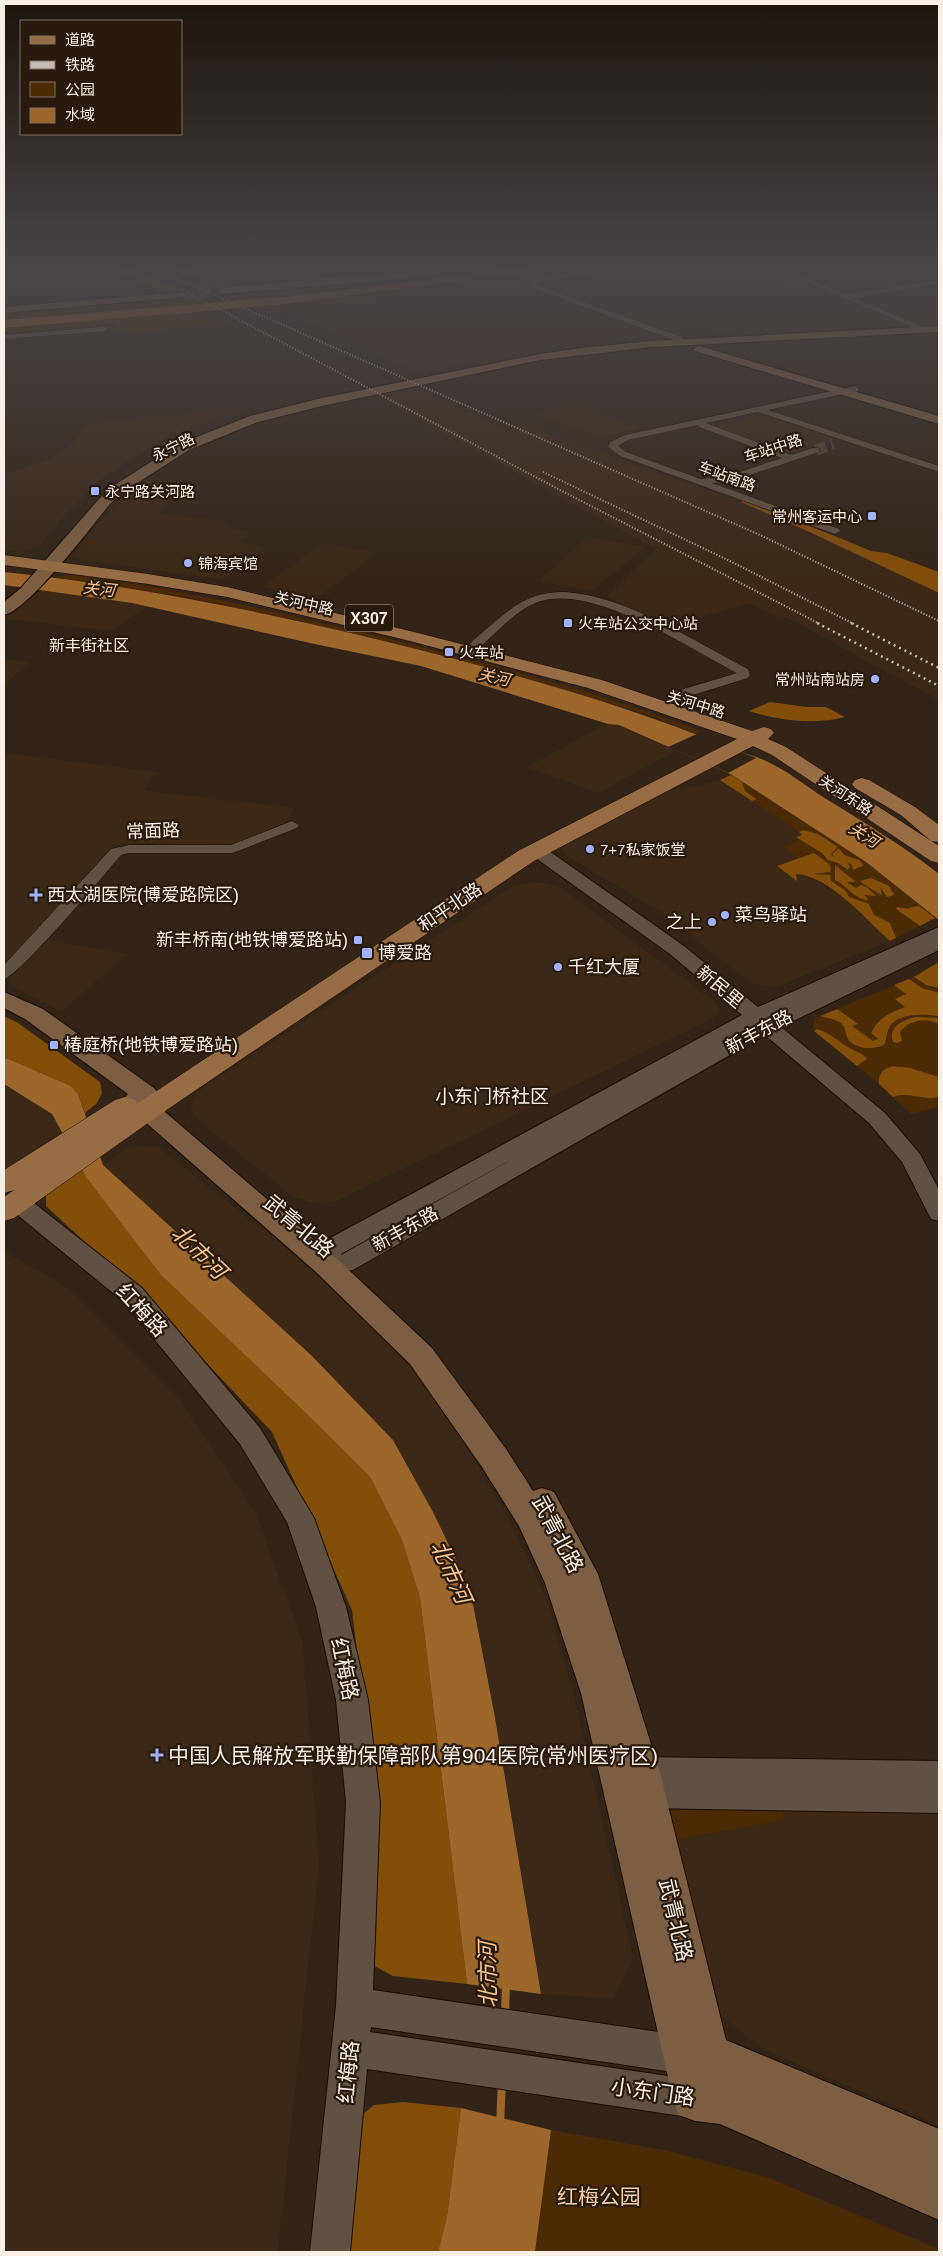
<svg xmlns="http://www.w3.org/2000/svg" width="943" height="2256" font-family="Helvetica,'Noto Sans SC',sans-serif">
  <rect width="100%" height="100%" fill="#322417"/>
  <g fill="#3b2816">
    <polygon points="136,278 160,291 4,304 4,279"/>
    <polygon points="508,282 647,331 648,334 642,338 560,347 417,373 286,311"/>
    <polygon points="804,282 908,326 678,336 602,309"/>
    <polygon points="939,284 939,324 930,326 920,325 853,298"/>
    <polygon points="416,388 506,430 526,426 741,502 803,529 939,593 939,700 785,617 778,619 750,603 666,628 607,596 656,549 375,395"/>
    <polygon points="573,404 640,427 601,438 534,414"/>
    <polygon points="251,407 206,422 161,440 100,480 60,521 39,547 22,552 4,550 4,473 21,469 52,458 72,444 88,423"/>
    <polygon points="754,415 760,415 834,437 835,440 800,452 785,452 711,427"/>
    <polygon points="148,481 185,483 158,514 226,521 230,529 251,532 239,542 268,547 222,580 82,560 75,557 75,553 93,529 112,510"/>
    <polygon points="587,537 646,547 591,591 539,581"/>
    <polygon points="322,544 377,553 315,600 261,587"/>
    <polygon points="42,590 132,603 148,606 111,631 5,619"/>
    <polygon points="4,659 30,662 5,685 4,685"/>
    <polygon points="608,724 619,725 676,751 598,793 526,767"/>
    <polygon points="4,753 158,772 143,790 295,808 285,824 232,845 121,843 112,846 24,944 4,963"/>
    <polygon points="720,780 803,835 797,837 801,840 799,858 777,867 797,880 796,874 805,875 839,894 890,941 775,987 752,984 658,910 563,854 562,847 667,792"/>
    <polygon points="529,883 545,883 560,887 714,1001 719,1011 714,1018 337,1201 313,1203 295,1198 194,1117 190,1103 202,1088 513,886"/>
    <polygon points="48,940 129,954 61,1011 11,987 8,980"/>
    <polygon points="4,1084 52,1114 62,1131 4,1170"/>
    <polygon points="129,1145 158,1147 285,1247 342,1296 433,1390 509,1519 548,1603 575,1700 633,1957 614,1999 541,1994 494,1712 470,1589 433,1512 393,1440 311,1355 103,1165"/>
    <polygon points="4,1251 66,1287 180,1401 256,1513 303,1644 319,1866 278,2252 4,2252"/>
    <polygon points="781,1807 939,1809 939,2125 765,2050 714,2011 672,1840 784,1820"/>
  </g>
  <g fill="#4b2b05">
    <polygon points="514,266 529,266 294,296 239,300 228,295 402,281"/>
    <polygon points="569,266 616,266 275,313 261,305 337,298"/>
    <polygon points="193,298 201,303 4,320 4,313"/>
    <polygon points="205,308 232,323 119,333 114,323 4,333 4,328 179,313"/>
    <path d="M70 575C178 588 283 613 389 639 495 665 599 692 701 731L697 734 640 712 532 680 295 620 180 596 54 577Z"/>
    <path d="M732 775 866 862 936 918 890 941C866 920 829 876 796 874L797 881 777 866 798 858 783 847 800 840 796 837 802 834 720 780Z"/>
    <polygon points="939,962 939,1107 911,1114 884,1088 812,1029 815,1018 909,979"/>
    <polygon points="781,1807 785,1820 672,1840 665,1809"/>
    <polygon points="551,2130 664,2150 767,2177 939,2249 939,2252 535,2252"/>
  </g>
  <g fill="#834e0a">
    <polygon points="106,266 126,266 176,290 160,291"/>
    <polygon points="162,266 195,266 205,277 191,278"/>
    <polygon points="743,501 830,534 871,551 887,553 939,572 939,593 803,529 741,502"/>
    <path d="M770 702 807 707H826L845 717C813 725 781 721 749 711Z"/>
    <polygon points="731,775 742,782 745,791 756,799 752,801 720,780"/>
    <polygon points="803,830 818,834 838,847 831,854 835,859 832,854 839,848 844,855 859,860 864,865 853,870 852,865 847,862 850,866 848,870 838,863 828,860 822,853 796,837 802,835 799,832"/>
    <path d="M814 853 829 864 831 868 830 872 813 874 830 875 831 881 846 891 849 897 869 904 874 915 890 923 896 938 890 941C866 920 830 876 796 874L797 881 777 866Z"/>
    <path d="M835 865 856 882H847L848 883 856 888 861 885 867 887 876 896 865 895 868 900C854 900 847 885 835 880Z"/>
    <path d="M871 878 889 886 894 895 887 897 880 887 882 895C879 894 863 884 860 881Z"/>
    <polygon points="919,906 935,918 932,920 929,918 931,920 920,926 896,909 897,907 911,909 908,908"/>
    <polygon points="939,962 939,988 926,985 914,977"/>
    <path d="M909 979 922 988 939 993V1016C925 1014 897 1012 889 1028 887 1032 886 1039 885 1044 875 1050 856 1050 848 1039 845 1034 846 1028 842 1024 837 1019 827 1018 820 1016L837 1009 858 1024 852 1026 873 1041 878 1039 871 1033C879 1017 890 1013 905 1007L895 999 906 994 894 985Z"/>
    <polygon points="4,1016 18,1023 100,1082 102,1093 97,1103 85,1113 78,1094 71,1086 4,1057"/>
    <path d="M916 1017 939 1018V1024C926 1017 909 1020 900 1032L902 1041 897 1043 893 1042C888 1026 903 1020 916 1017Z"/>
    <path d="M817 1029C831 1033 838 1042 850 1048 856 1052 863 1053 867 1059L857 1066 814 1031Z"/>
    <path d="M893 1066 910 1068 939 1077V1097C923 1101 909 1091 893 1097L879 1084C878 1073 883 1069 893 1066Z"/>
    <polygon points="82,1169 161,1275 316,1423 370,1477 402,1540 420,1598 467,1984 393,1976 371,1964 375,1803 352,1610 272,1432 142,1295 46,1206 46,1193"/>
    <polygon points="403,2102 461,2108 447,2216 438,2252 336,2252 346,2143 357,2119 374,2105"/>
  </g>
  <g fill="#9d662b">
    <polygon points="481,266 490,266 483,272 488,272 529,266 569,266 277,305 226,305 179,313 4,328 4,320 294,296 469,275"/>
    <path d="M4 572C158 588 309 621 459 660 552 685 642 711 730 748 742 753 756 756 768 762 787 771 805 785 823 797 862 821 902 845 939 874V920L866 862 732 775 619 725 608 724 421 666 310 643 132 603 4 585Z"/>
    <polygon points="4,1057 71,1086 78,1094 103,1165 311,1355 393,1440 433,1512 470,1589 494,1712 541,1994 467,1984 420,1598 402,1540 370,1477 316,1423 161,1275 87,1178 52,1114 4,1084"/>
    <polygon points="461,2108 551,2130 535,2252 438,2252 447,2216"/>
  </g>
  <polygon fill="#322417" points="697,734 756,758 728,773 668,747"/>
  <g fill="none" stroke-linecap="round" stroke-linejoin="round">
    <g stroke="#9d662b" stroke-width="8">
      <polyline points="505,2014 506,1982"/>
      <polyline points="500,2124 502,2082"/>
    </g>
    <polygon fill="#9d662b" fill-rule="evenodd" points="275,297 281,301 279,304 176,314 170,310 176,306"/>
    <polyline stroke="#504236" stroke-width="11" stroke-dasharray="11 5" stroke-linecap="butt" points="816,450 833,444"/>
    <polyline stroke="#504236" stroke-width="11" stroke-dasharray="11 5.5" stroke-linecap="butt" points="183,295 221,291"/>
    <defs>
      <g id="minor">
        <polygon points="617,266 635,266 541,282 536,285 682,337 682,341 676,341 528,286 529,281 539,278"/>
        <polygon points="770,266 779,266 846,294 939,280 939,284 854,298 922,326 922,330 919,330"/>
        <polygon points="104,327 107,327 107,331 4,339 4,335"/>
        <path d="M855 386 859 389 858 391 768 410 939 466V472L758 412 706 423 791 455 813 448H819V452L729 482 712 483 839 529 840 531 835 534 620 456 608 447 610 442 625 435ZM698 425 699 427 782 458 724 477 701 479 626 452 618 446 628 440Z"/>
        <path d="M565 592C628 596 693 641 748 669L750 675 748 678 677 700H667L666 697 667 694 737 673C689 648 595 585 541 601 518 608 498 631 480 647H472L470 644C476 637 484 631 491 625 516 604 531 592 565 592Z"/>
        <path d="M292 821 299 825 297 828 233 853H129L121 855C104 875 20 975 4 979V965L111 849 129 845H231Z"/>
      </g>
      <g id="tertiary">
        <path d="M536 845 542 846 684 946 758 1007 939 927V950L781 1027 885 1113 920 1154 939 1190V1221L931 1219 902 1162 869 1123 765 1035 353 1270 326 1274 317 1271 314 1265 321 1243 742 1015 670 954 530 854 527 850 530 846ZM525 1152 341 1255V1254Z"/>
        <polygon points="17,1194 25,1196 142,1288 260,1428 314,1518 346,1607 368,1700 380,1802 373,1990 686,2036 699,2042 705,2055 699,2068 686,2074 371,2027 370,2032 695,2080 709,2085 714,2099 709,2113 695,2118 367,2069 350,2252 310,2252 336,2006 346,1802 336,1700 316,1607 287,1522 240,1444 124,1302 9,1208 5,1202 9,1196"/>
        <polygon points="641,1757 939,1761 939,1813 645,1808 623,1800 614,1779 619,1768"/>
      </g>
      <g id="secondary">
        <polygon points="459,266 493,266 488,269 367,282 221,294 216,291 221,288"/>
        <polygon points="183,292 188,295 187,297 4,313 4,307"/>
        <path d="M939 326V332L652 347 540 360 322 406 258 422 189 450 123 492 110 504C90 528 30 609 4 615V602L21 588 100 498 113 486 179 444 250 416 322 398 540 354 581 348 652 341Z"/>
        <polygon points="699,346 939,416 939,424 695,351 693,349"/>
        <polygon points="4,992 43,1009 154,1088 169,1106 165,1112 336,1258 432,1348 506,1449 533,1491 542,1488 554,1492 598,1574 660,1773 726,2040 939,2129 939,2220 720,2124 695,2121 679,2115 673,2099 581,1693 545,1583 519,1526 482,1467 410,1364 316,1272 127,1106 123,1100 128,1094 25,1019 4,1008"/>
      </g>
      <g id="primary">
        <polygon points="4,555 148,574 227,587 414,632 602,680 752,731 764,727 771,729 774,733 768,739 786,747 939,846 939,863 931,861 772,755 753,746 534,861 165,1111 14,1218 4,1221 4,1197 14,1190 4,1193 4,1170 115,1100 125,1097 135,1100 137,1104 518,851 737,739 588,688 410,641 227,597 148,584 4,565"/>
        <polygon points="862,778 869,780 915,807 939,825 939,842 931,841 901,815 855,788 852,784 855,780"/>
      </g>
    </defs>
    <use href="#minor" stroke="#1a0d03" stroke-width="1"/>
    <use href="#tertiary" stroke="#1a0d03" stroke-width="2"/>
    <use href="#secondary" stroke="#1a0d03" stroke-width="2"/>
    <use href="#primary" stroke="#1a0d03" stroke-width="1"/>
    <use href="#minor" fill="#615142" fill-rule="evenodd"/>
    <use href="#tertiary" fill="#615142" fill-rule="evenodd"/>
    <use href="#secondary" fill="#7c5f42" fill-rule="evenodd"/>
    <use href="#primary" fill="#976d43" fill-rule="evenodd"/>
    <g stroke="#c7bcb3" stroke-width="2" stroke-dasharray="1 2" stroke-linecap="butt">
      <polyline points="132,266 225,312 560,490 820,624"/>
      <polyline points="149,266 760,535 939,621"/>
      <polyline points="543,472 730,561 854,624"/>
    </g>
    <g stroke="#c7bcb3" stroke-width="2.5" stroke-dasharray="2 4" stroke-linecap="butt">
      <polyline points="817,623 939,686"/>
      <polyline points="851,623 939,668"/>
    </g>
  </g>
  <linearGradient id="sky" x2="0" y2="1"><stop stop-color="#1c140d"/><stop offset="0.46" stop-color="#494547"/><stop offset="1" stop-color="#494547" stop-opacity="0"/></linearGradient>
  <rect width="943" height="582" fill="url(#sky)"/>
  <g fill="#a2b2fd" stroke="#281b0d" stroke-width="2">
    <rect x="90" y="486" width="10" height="10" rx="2.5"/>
    <rect x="867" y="511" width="10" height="10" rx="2.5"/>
    <circle cx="188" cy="563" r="5"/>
    <rect x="563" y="618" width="10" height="10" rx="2.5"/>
    <rect x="444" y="647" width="10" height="10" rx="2.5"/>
    <circle cx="875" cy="679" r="5"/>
    <circle cx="590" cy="849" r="5"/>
    <path d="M33.5 887.5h5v5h5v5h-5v5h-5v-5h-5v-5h5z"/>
    <circle cx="725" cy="915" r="5"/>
    <circle cx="712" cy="922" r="5"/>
    <rect x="353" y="935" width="10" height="10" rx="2.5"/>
    <rect x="361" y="947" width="12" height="12" rx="2.5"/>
    <circle cx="558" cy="967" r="5"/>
    <rect x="49" y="1040" width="10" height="10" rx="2.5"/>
    <path d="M154.5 1747.5h5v5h5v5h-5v5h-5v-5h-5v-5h5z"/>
  </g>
  <g text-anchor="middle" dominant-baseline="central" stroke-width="4.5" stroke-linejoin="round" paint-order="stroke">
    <g font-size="15" fill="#f9efe7" stroke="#281b0d">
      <text transform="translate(173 447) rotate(-26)">永宁路</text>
      <text transform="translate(773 448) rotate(-18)">车站中路</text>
      <text transform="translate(727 476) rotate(20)">车站南路</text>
      <text transform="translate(304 603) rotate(13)">关河中路</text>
      <text transform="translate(696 704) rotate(17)">关河中路</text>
      <text transform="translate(846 795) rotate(33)">关河东路</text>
    </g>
    <g font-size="15" fill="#f9efe7" stroke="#281b0d" text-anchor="start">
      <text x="105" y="491">永宁路关河路</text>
      <text x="862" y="516" text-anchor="end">常州客运中心</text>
      <text x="198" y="563">锦海宾馆</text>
      <text x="578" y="623">火车站公交中心站</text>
      <text x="459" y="652">火车站</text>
      <text x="865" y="679" text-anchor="end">常州站南站房</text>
      <text x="600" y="849">7+7私家饭堂</text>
    </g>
    <g font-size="16" font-style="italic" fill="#fdc48f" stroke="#281b0d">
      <text transform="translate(99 589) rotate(6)">关河</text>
      <text transform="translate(494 677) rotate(13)">关河</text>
      <text transform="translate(864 835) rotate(32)">关河</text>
    </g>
    <rect fill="#281b0d" stroke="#baafa6" stroke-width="1" x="345" y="604.5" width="48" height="27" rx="4"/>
    <g font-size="16" font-weight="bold" fill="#f9efe7">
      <text x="369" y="618">X307</text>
    </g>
    <g font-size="16" fill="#f9efe7" stroke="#281b0d">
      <text x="89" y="645">新丰街社区</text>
    </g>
    <g font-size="18" fill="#f9efe7" stroke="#281b0d">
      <text transform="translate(153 831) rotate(-2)">常面路</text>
      <text transform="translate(450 907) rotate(-34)">和平北路</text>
      <text transform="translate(720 987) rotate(40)">新民里</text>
      <text transform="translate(759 1032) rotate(-28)">新丰东路</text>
      <text transform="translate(405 1229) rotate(-29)">新丰东路</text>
    </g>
    <g font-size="18" fill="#f9efe7" stroke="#281b0d" text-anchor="start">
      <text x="47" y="895">西太湖医院(博爱路院区)</text>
      <text x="735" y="915">菜鸟驿站</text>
      <text x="702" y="922" text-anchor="end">之上</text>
      <text x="348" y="940" text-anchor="end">新丰桥南(地铁博爱路站)</text>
      <text x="378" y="953">博爱路</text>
      <text x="568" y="967">千红大厦</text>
      <text x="64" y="1045">椿庭桥(地铁博爱路站)</text>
    </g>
    <g font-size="19" fill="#f9efe7" stroke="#281b0d">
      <text x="492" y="1096">小东门桥社区</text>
    </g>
    <g font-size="21" fill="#f9efe7" stroke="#281b0d">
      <text transform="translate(299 1226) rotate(40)">武青北路</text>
      <text transform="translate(142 1310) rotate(47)">红梅路</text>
      <text transform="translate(558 1534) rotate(62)">武青北路</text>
      <text transform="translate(345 1669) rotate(78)">红梅路</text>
      <text transform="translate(676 1920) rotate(77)">武青北路</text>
      <text transform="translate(348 2072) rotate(-85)">红梅路</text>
      <text transform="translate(653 2092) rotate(8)">小东门路</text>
    </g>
    <g font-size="21" fill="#f9efe7" stroke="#281b0d" text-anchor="start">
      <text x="168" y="1755">中国人民解放军联勤保障部队第904医院(常州医疗区)</text>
    </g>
    <g font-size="21" fill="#f4ceab" stroke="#281b0d">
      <text x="599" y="2196">红梅公园</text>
    </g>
    <g font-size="22" font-style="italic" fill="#fdc48f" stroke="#281b0d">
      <text transform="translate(199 1252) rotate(44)">北市河</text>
      <text transform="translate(451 1572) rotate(65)">北市河</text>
      <text transform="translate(488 1975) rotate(-91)">北市河</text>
    </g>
  </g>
  <rect width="943" height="2256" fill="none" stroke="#f9efe7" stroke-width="10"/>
  <rect x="20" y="20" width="162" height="115" fill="#281b0d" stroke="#7c7064"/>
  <rect x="30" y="36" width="25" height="8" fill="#976d43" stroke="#7c7064"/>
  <text x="65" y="45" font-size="15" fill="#f9efe7">道路</text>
  <rect x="30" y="61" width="25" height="8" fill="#c7bcb3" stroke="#7c7064"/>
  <text x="65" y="70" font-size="15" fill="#f9efe7">铁路</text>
  <rect x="30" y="82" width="25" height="15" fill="#4b2b05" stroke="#7c7064"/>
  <text x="65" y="95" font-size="15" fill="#f9efe7">公园</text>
  <rect x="30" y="108" width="25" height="15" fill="#9d662b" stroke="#7c7064"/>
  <text x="65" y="120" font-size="15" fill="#f9efe7">水域</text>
</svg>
